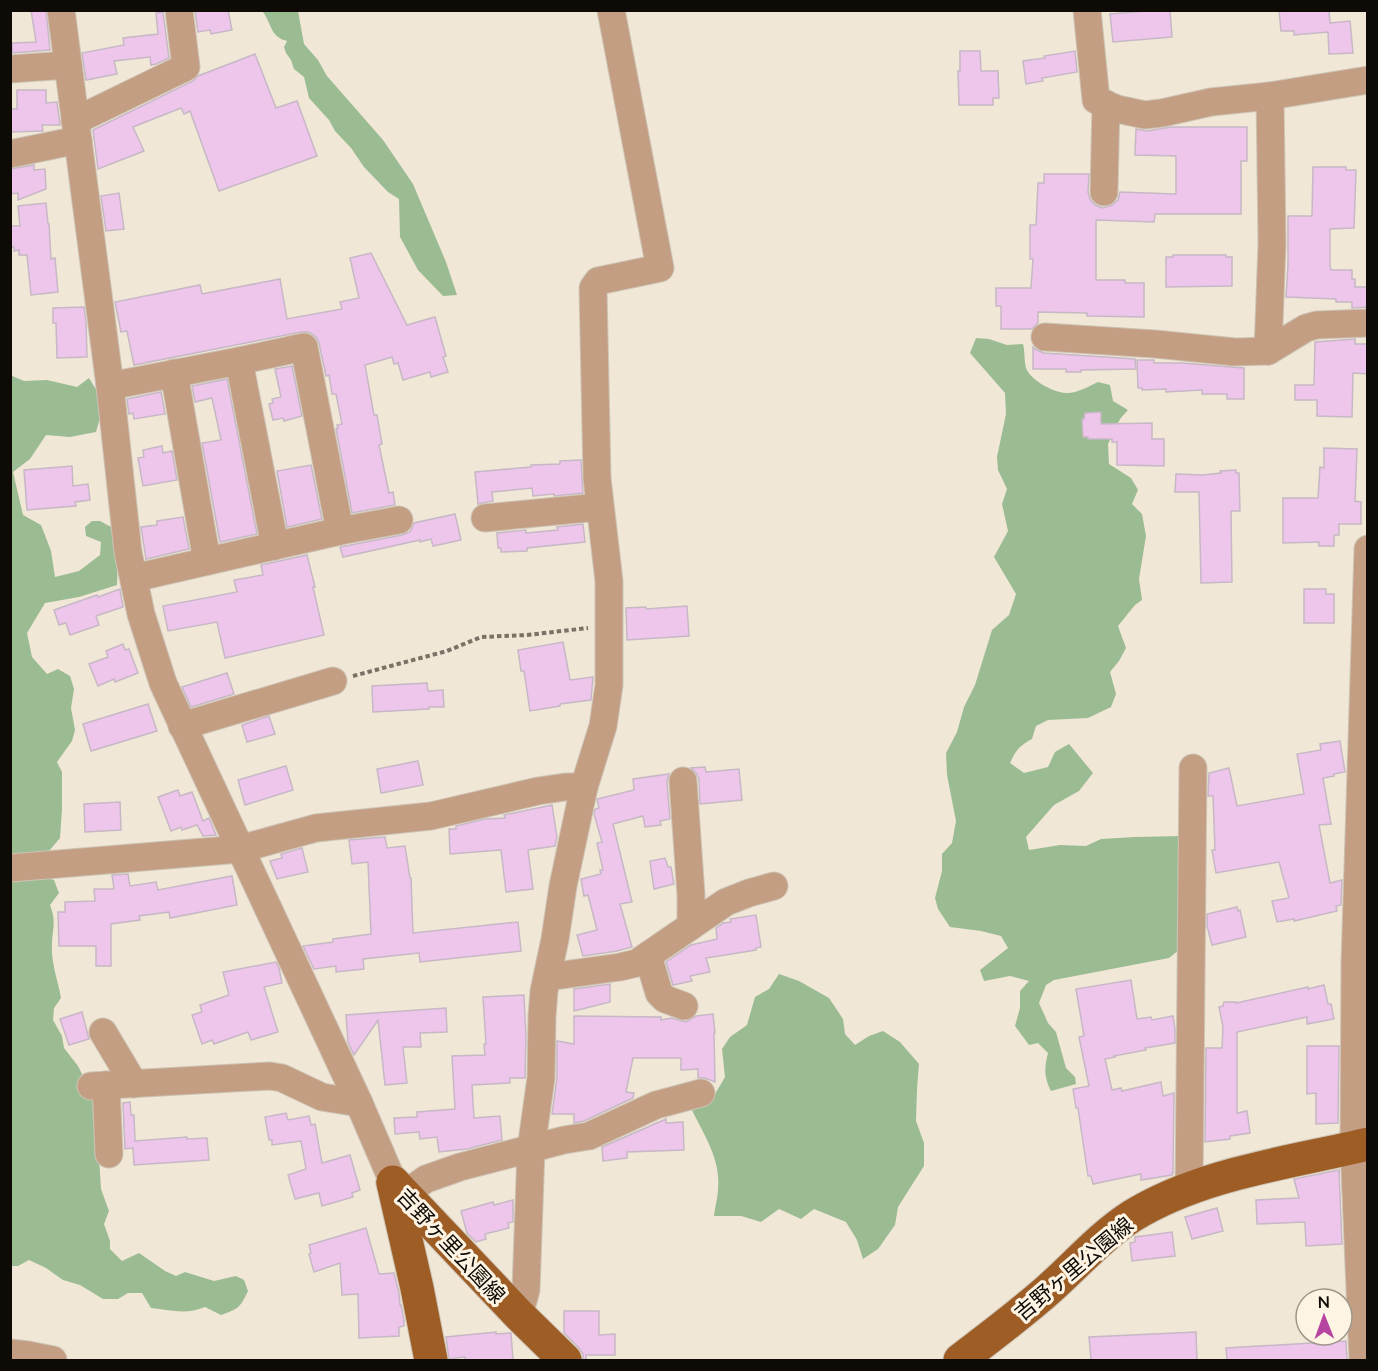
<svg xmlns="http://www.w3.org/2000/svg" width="1378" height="1371" font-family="Lato,'Noto Sans JP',sans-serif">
  <rect width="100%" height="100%" fill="#f1e7d7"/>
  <g fill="#9bbc93">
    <path d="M262 11H298L304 44 318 60 327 76 383 140 413 184 446 262 457 295 443 296 418 270 400 237 399 199 388 192 364 167 351 148 335 131 329 120 309 98 304 77 294 69 291 60 286 53 284 47 287 41C284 40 280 39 278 37 270 31 269 18 262 11Z"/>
    <path d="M976 338 989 339 1007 345 1023 344C1025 351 1024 360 1026 368 1031 381 1053 392 1066 393 1075 394 1090 386 1098 382L1110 385 1113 401 1128 410 1120 419 1108 444 1109 464 1131 478 1138 490 1132 504 1142 514 1146 536 1139 579 1142 600 1135 605 1118 626 1126 648 1119 661 1110 672 1116 694 1111 707 1088 718 1048 720 1036 726 1032 739C1019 746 1016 750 1010 763L1024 773 1048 767 1055 752 1069 744 1093 773 1079 791 1054 805 1026 837 1029 850 1060 845 1086 846 1101 839 1135 837 1181 836 1179 950 1169 958 1054 980 1046 985 1039 1003 1048 1023 1056 1032 1066 1068 1075 1077 1076 1084 1051 1091C1044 1077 1044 1068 1048 1053L1038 1043 1029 1045 1015 1026 1020 1008V991L1029 981 1010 976 984 981 980 970 1008 948 1001 936 981 931 950 927 938 909 935 898 942 871V854L952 843 956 821 947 775 946 753 957 732 964 707 975 685 992 630 1009 615 1016 594 994 557 1008 531 1002 504 1007 489 998 470 997 457 1006 414 1005 393 970 353Z"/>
    <polygon points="10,375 24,381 47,380 77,387 89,378 100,396 101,414 96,432 70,437 46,435 30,459 13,472 23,515 41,525 51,551 55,577 79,571 100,555 101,542 86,536 85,527 92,521 100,521 113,528 118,559 117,585 79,597 45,603 27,633 32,657 47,674 58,669 70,676 74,689 71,708 75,730 72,741 57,762 62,772 62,809 60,838 49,851 10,857"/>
    <path d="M16 875 27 880 40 875 54 880 59 893 50 905C57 923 52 928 52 946 51 963 58 981 61 998L54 1008 53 1020 62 1036 64 1048 78 1066 87 1084 95 1091 101 1189 109 1211 104 1224 110 1241V1249L122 1261 139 1253 165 1271 176 1276 185 1272 214 1281 236 1276 244 1280 248 1291C240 1308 238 1309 221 1315L205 1307C186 1315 171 1310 151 1308L142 1293H128L118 1299H103L80 1285 63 1280 46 1268 29 1260 18 1266H11V877Z"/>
    <path d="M779 974 799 981 829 998 843 1019 845 1034 855 1045 869 1036 883 1031 900 1042 919 1064 917 1089 916 1121 924 1143V1166L898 1207 895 1225 878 1249 863 1259 857 1240 846 1222 814 1209 801 1219 779 1209 761 1222 741 1216H714C715 1207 718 1197 718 1188 721 1158 702 1132 690 1106L715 1094 725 1077 722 1049 730 1037 747 1025 755 997 769 989Z"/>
  </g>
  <g fill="#eec5eb" stroke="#c6b8c5" stroke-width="1.5">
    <polygon points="31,10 46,10 50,50 12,53 12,43 36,42"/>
    <polygon points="195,10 228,10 232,30 211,34 210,30 198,32"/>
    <polygon points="1158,10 1170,10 1172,37 1113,42 1110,14"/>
    <polygon points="1279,10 1329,10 1330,23 1350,21 1353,53 1329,54 1328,32 1294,35 1294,31 1281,31"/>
    <polygon points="163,12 169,58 156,64 151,65 150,57 114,61 117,74 86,80 82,53 124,45 123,38 158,34 156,13"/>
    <polygon points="960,51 980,51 981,71 998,71 999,98 993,98 993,105 959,105 958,71 960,71"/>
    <polygon points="1075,51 1077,72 1042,78 1043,81 1026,84 1023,61 1045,58 1044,56"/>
    <polygon points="255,54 276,108 297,101 317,156 219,191 190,111 184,114 181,108 133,127 144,151 98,169 93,130 193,81 198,76"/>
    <polygon points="17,90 46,90 46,103 57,102 60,125 42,125 43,131 10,132 10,109 17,109"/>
    <polygon points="1171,127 1247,127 1247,161 1241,161 1241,214 1155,214 1154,222 1096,220 1096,280 1125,280 1125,283 1144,283 1144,317 1087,316 1087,313 1038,312 1038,323 1032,329 1001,329 1001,306 996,306 996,288 1031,288 1033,259 1030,259 1030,225 1036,225 1038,183 1044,183 1044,174 1089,174 1088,192 1090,199 1095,205 1103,208 1112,205 1118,200 1120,192 1176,194 1176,156 1135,155 1136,129 1147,131"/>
    <polygon points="34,165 34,170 45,169 46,189 18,200 18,193 10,194 10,169"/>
    <polygon points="1313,167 1346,167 1346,170 1356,170 1354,228 1330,229 1330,266 1331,270 1352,270 1352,279 1355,279 1355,287 1368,287 1368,307 1352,308 1352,302 1336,302 1336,299 1286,297 1288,265 1288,216 1312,216"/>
    <polygon points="119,193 124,229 106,231 101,196"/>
    <polygon points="46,203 48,224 49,224 51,259 55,258 58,292 31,295 27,255 19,255 19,250 14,251 14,247 10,247 10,226 20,226 18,206"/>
    <polygon points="371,253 407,325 435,317 446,356 443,357 448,372 431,377 430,372 403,380 398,363 394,364 392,357 365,365 374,415 377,415 382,444 379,445 389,493 393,492 395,505 352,513 336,429 338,428 337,425 342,424 336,394 332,394 329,375 326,376 319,343 316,337 309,332 301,332 134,365 127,331 121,332 115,302 200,285 202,294 280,279 287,319 342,309 340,302 359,298 350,258"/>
    <polygon points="1173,255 1226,255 1226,257 1232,257 1232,286 1166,287 1166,257 1173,257"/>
    <polygon points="84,307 86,322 87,357 57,358 56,323 53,323 53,308"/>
    <polygon points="1355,339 1355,344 1368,344 1368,374 1353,373 1352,417 1317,416 1317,400 1295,400 1295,385 1314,385 1315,342"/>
    <polygon points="1033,347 1037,350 1044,353 1135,359 1136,369 1081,370 1081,372 1066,372 1066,369 1033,369"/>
    <polygon points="1137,360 1154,360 1154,363 1182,363 1244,368 1244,399 1227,399 1227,394 1202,394 1202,390 1166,392 1166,389 1142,390 1142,388 1138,388"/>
    <polygon points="292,366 302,416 284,421 283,418 273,420 269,404 273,403 272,399 281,397 275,369"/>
    <polygon points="227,379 257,534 220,542 202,443 221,440 212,398 195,402 192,386"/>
    <polygon points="161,392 165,414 134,419 133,413 129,414 127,399"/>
    <polygon points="1101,412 1101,424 1152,423 1152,439 1164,439 1164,466 1117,465 1117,442 1112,442 1112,439 1088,439 1088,437 1083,437 1082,419 1084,419 1085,413"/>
    <polygon points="162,446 163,453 172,451 177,480 143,486 138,458 144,457 143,450"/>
    <polygon points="1324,448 1357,449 1355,501 1361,502 1361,524 1339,524 1339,535 1334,535 1334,546 1319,546 1319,542 1283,543 1283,498 1318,498 1320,467 1324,468"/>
    <polygon points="581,460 583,493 554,496 554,494 533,496 532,488 492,492 493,501 478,504 475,472 531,467 531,465 560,464 560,461"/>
    <polygon points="311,465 322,519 287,527 277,471"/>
    <polygon points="72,466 73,486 88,484 90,500 75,502 76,506 27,510 24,470"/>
    <polygon points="1236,470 1236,473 1239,473 1240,511 1231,511 1232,582 1201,583 1199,492 1175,492 1176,474 1203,475 1221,473 1220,471"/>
    <polygon points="455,514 461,540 433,546 431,539 420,542 420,540 343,557 340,547 402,535 410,532 414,523"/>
    <polygon points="183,517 189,549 146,559 141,527 157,525 157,521"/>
    <polygon points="583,524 585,542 527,548 527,551 501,552 501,548 498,548 497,533 526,530 526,533 558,530 557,527"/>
    <polygon points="307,555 315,587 313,587 324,635 225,658 217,622 168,631 163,606 237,592 234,580 263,575 261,565"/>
    <polygon points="120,589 123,607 96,616 99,625 70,635 66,623 59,625 54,610 97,595 98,597"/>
    <polygon points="1304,589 1326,589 1326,594 1334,594 1334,623 1304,623"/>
    <polygon points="687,606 689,636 627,640 626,608 646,607 646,609"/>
    <polygon points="563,642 570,680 593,677 591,700 560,704 560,706 530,711 524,671 521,671 518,650"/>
    <polygon points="123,644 125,650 129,649 138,673 115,682 114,679 98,686 89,664 108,657 106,651"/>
    <polygon points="227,673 234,694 191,707 182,687"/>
    <polygon points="427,683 428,691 443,690 444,707 429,707 429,709 373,712 372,686"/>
    <polygon points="148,704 157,731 91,751 83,724"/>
    <polygon points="269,716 275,734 247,742 242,725"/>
    <polygon points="1340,741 1345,772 1334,774 1334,776 1323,778 1331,824 1319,825 1330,883 1342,880 1341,905 1336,906 1337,911 1294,921 1294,919 1277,922 1272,901 1289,898 1279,862 1216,873 1212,850 1215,850 1213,796 1208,796 1209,773 1229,768 1237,806 1304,794 1297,754 1321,750 1320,744"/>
    <polygon points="418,761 423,785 381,793 377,769"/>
    <polygon points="286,766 293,790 245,805 238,780"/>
    <polygon points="705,767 706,772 739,769 742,800 700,804 699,779 696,773 691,768"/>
    <polygon points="669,774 667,782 670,819 660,821 661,825 645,827 643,816 613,824 632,902 620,904 632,947 617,951 583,956 577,935 597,930 588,895 584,896 581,879 601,874 600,870 603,870 597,843 602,842 594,814 595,809 599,808 597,799 634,790 633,779"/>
    <polygon points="178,790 180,796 192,792 203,821 209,818 216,835 203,836 197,825 182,830 181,827 171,831 158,797"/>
    <polygon points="120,802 121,830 85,832 84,804"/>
    <polygon points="552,805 557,837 555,846 528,850 533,889 506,892 501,850 450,854 449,829 456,829 456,826 485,819 505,818 504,815"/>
    <polygon points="385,837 387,848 405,846 410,878 411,878 413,933 518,922 521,951 420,962 419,953 363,959 364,969 336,972 336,966 314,969 303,946 333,942 333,939 371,934 368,862 352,864 349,840"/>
    <polygon points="302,848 308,872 277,879 270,861 282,858 281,854"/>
    <polygon points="665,858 668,867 671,867 674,884 654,889 650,861"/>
    <polygon points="128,874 130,886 156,882 158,890 232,876 237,905 170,918 169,912 139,916 140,920 111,924 111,966 96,966 96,946 59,946 58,912 65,912 65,902 95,901 94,889 114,889 112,875"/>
    <polygon points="1237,907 1238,911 1240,910 1246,937 1212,945 1207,926 1207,914"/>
    <polygon points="756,915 761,947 756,948 756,950 706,958 710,972 690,976 692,981 673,985 666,962 691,945 717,939 716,928 723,923 731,922 730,919"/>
    <polygon points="276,962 279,968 282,983 264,987 278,1032 251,1040 248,1032 214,1044 212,1040 202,1044 192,1015 202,1012 200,1005 229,995 223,972"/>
    <polygon points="1131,980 1137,1019 1151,1017 1152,1020 1173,1016 1175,1029 1175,1043 1145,1048 1146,1050 1114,1056 1115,1057 1105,1059 1112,1090 1121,1088 1122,1091 1161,1082 1163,1096 1174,1093 1173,1173 1172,1173 1172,1175 1141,1180 1141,1174 1093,1184 1091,1176 1088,1176 1078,1108 1076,1108 1073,1089 1089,1086 1079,1037 1084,1036 1076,989"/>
    <polygon points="610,984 610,1002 574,1011 574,989"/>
    <polygon points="1324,985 1328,1004 1331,1004 1334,1019 1307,1024 1307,1017 1237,1032 1237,1113 1247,1111 1250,1133 1230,1136 1230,1139 1205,1142 1206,1048 1222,1048 1223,1027 1219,1007 1223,1006 1224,1002 1236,1002 1236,1003 1308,987 1308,989"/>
    <polygon points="524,995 526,1037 525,1078 510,1078 510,1083 472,1085 474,1118 500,1116 502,1140 467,1149 439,1152 437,1137 420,1139 419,1132 395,1134 394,1118 417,1117 417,1112 455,1109 452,1056 485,1055 484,1044 486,1044 483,997"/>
    <polygon points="446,1008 447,1032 420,1033 421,1047 403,1047 407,1083 385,1085 378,1020 354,1055 348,1042 346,1015"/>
    <polygon points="82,1012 89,1039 69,1045 60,1019"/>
    <polygon points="713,1014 715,1033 714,1033 715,1082 705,1078 698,1078 698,1069 681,1070 681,1058 633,1058 626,1092 634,1093 633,1098 584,1121 574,1123 574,1114 552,1114 557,1078 557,1041 574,1044 574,1016 661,1017 661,1020 672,1018 686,1022 696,1016"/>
    <polygon points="1307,1046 1339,1046 1338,1123 1316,1124 1316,1093 1307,1094"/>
    <polygon points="130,1102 131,1115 134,1115 135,1141 187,1137 187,1139 207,1138 209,1160 134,1165 133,1148 125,1149 123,1103"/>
    <polygon points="286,1113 288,1120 309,1116 311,1125 315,1124 322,1163 350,1155 360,1190 352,1193 353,1197 322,1206 319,1193 295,1199 288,1175 306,1169 301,1141 272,1145 272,1140 269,1140 265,1117"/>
    <polygon points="666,1119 666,1123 683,1122 684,1150 627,1152 627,1158 603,1161 602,1147"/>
    <polygon points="1339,1170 1342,1244 1306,1246 1305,1222 1257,1224 1256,1200 1299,1198 1294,1179"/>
    <polygon points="513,1200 513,1222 508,1223 509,1228 485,1234 486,1239 476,1242 467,1233 461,1211 493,1202 494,1205"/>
    <polygon points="1217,1208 1223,1231 1192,1239 1185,1217"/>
    <polygon points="366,1228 379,1274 394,1273 399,1293 400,1305 401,1305 404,1320 404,1326 399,1327 399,1336 359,1338 358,1294 342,1295 340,1263 314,1272 309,1254 311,1253 309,1245"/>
    <polygon points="1172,1232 1175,1256 1132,1261 1130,1243 1135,1242 1135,1237"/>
    <polygon points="564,1311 599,1311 599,1335 615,1334 615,1355 586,1355 586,1360 583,1360 583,1354 578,1347 564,1333"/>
    <polygon points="496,1332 496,1334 511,1333 513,1360 465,1360 465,1357 449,1359 446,1337"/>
    <polygon points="1196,1332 1197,1360 1091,1360 1089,1337"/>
    <polygon points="1346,1341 1347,1360 1227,1360 1226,1348"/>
  </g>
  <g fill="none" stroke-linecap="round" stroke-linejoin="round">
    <defs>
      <g id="minor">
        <polyline points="61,10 110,386 128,552 141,614 163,683 359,1103 393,1182"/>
        <polyline points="1087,10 1096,100 1117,109 1145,115 1162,113 1211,102 1270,96 1368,80"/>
        <polyline points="10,69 68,65"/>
        <polyline points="75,121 186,67 179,10"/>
        <polyline points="10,154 78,140"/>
        <polyline points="1104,192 1106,104"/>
        <polyline points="1045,337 1155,344 1235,352 1268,351 1306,328 1317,325 1368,323"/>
        <polyline points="1268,351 1272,243 1270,96"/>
        <polyline points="239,361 275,546"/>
        <polyline points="174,373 207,561"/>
        <polyline points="110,386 239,361 304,347 340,531 134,578"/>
        <polyline points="485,518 599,507"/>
        <polyline points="340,531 399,520"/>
        <polyline points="182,726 333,681"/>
        <polyline points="683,781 691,895 691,926"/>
        <polyline points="10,868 240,849 316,828 431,816 538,791 565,787 584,787"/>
        <polyline points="648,956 659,993 665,999 684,1006"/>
        <polyline points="548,977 620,967 637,963 726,902 749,893 774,886"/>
        <polyline points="103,1032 134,1084"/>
        <polyline points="106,1085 109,1154"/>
        <polyline points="91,1086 270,1076 282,1078 322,1097 359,1103"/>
        <polyline points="1189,1188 1193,768"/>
        <polyline points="405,1194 426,1179 460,1167 564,1140 589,1136 656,1105 701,1093"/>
        <polyline points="519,1315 526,1290 531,1149 541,1078 542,1016 544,991 555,939 563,886 584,787 603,726 609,685 609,581 597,478 593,288 598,281 660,268 611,10"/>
        <polyline points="10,1353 28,1355 53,1360"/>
        <polyline points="1363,1360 1354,1147 1355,962 1368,549"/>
      </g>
      <g id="major">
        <polyline points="393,1182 519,1315 565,1360"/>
        <polyline points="393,1183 417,1288 431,1360"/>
        <path d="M960 1360C990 1337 1021 1314 1049 1289 1076 1265 1101 1236 1132 1216 1202 1173 1289 1163 1368 1144"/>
      </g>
    </defs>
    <use href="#minor" stroke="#cdc4b6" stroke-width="29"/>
    <use href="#major" stroke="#cdc4b6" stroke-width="35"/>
    <polyline stroke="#787267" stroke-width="4" stroke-dasharray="4.5 3" stroke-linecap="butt" points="353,676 447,651 481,637 527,635 588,628"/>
    <use href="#minor" stroke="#c39e83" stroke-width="27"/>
    <use href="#major" stroke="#9e5d25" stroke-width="33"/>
  </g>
  <g text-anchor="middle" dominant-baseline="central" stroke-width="6" stroke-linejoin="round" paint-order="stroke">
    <g font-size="21" fill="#0e0b06" stroke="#fef4e4">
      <text transform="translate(452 1245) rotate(47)">吉野ヶ里公園線</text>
      <text transform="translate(1073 1268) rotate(-40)">吉野ヶ里公園線</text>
    </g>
  </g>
  <rect width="1378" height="1371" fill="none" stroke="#0e0b06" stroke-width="24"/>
  <g transform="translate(1324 1317) rotate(359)"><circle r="28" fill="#fef4e4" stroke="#9e978b" stroke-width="1.5"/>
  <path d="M0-4.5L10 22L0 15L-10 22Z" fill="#b645a1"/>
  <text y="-9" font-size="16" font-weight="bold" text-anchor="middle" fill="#0e0b06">N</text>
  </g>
</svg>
